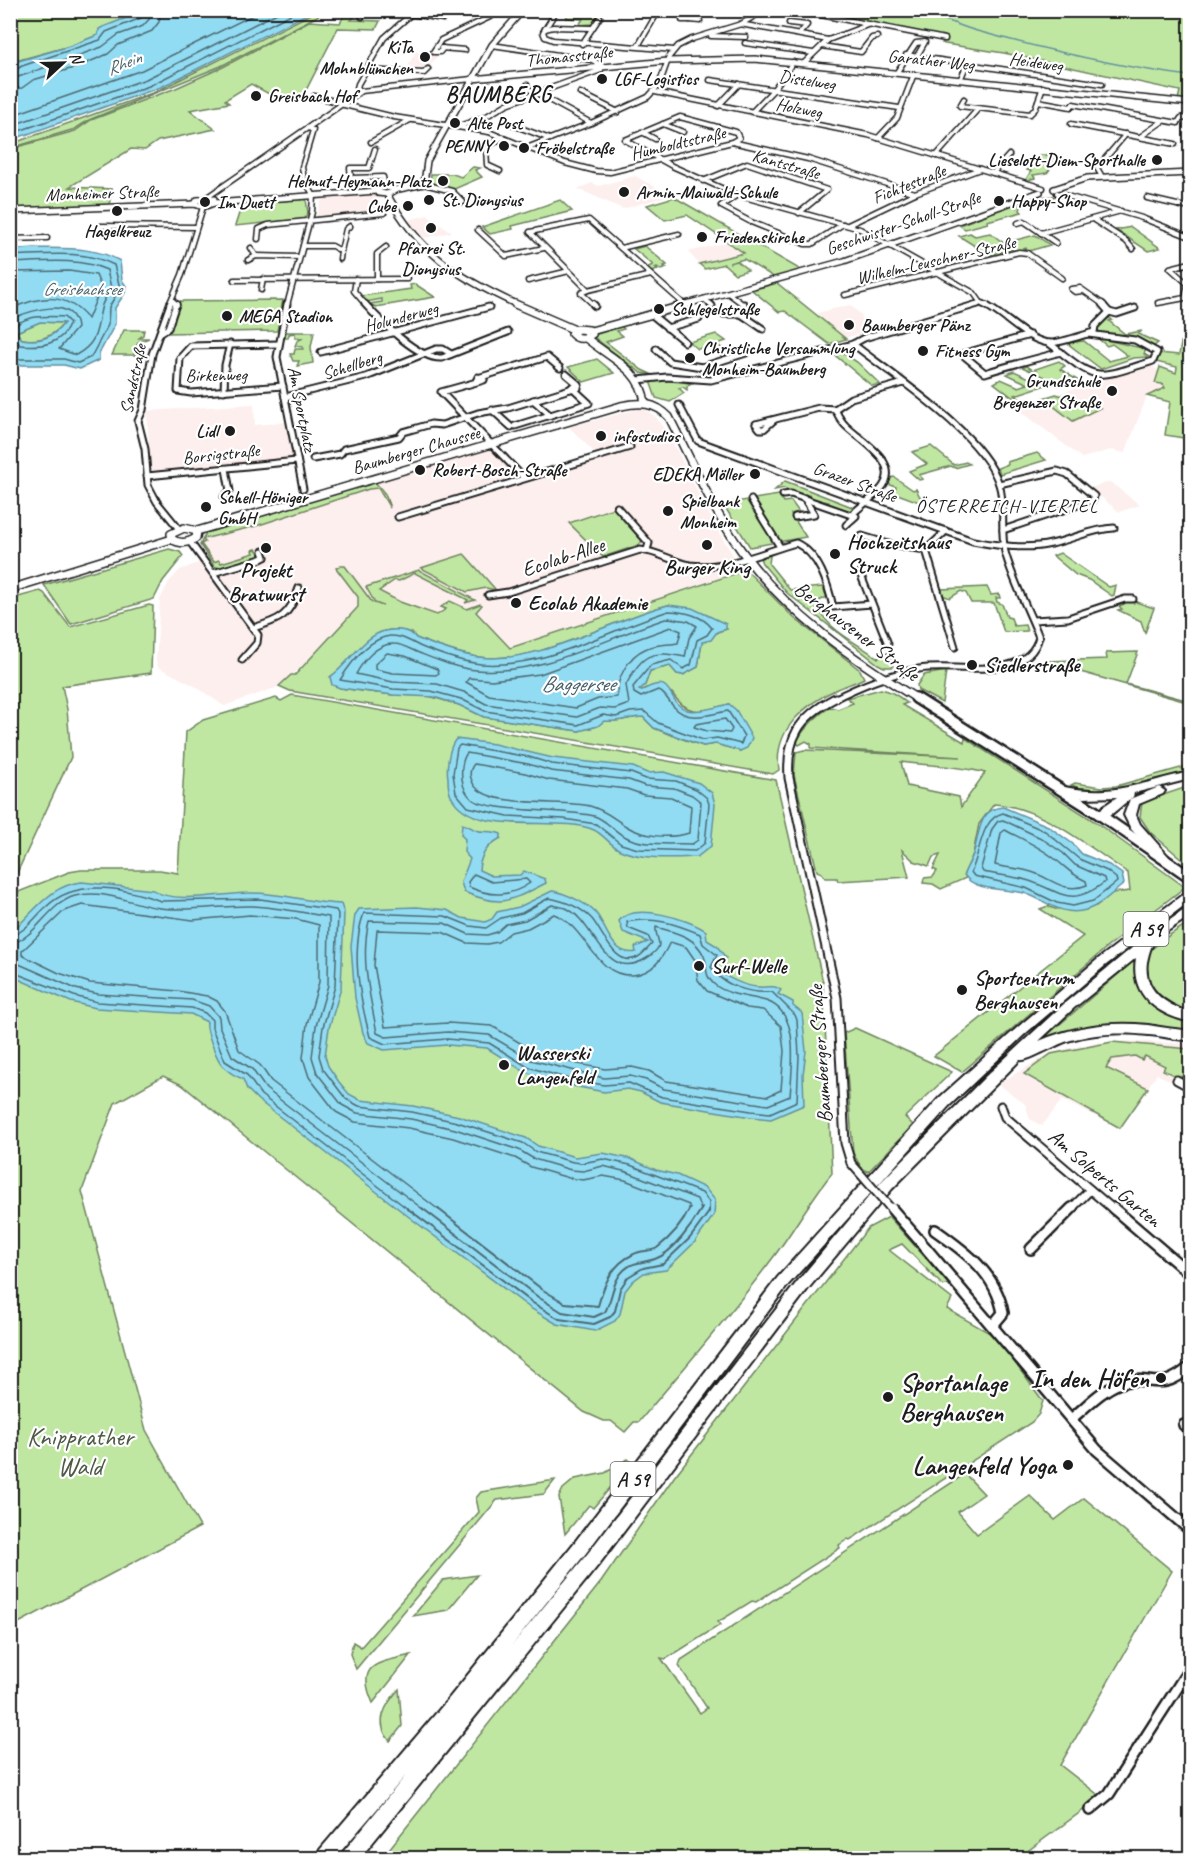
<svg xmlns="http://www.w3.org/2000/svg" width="1201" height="1869" font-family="Caveat,sans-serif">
  <rect width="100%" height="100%" fill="#fff"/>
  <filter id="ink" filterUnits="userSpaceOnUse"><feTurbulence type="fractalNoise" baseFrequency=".0167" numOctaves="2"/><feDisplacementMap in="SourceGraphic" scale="12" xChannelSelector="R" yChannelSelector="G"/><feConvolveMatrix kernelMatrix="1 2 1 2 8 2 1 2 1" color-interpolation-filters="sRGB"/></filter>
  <g filter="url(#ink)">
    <g fill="#fdefed">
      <polygon points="416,51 439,53 440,53 428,68 408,66"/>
      <polygon points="635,176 670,195 623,209 578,189 592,183 599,186"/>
      <polygon points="371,194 380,197 379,209 376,213 315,219 322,199"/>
      <polygon points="428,215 442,226 452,232 425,238 408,220"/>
      <polygon points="729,242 744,253 699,264 688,252"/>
      <polygon points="850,305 862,316 861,319 874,330 845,338 817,313"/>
      <polygon points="1152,366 1159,371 1155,383 1162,384 1165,388 1147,396 1125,453 1111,450 1082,458 1014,406 1043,398 1073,421 1100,408 1056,394"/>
      <polygon points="254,404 255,425 286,422 293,458 160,472 150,470 147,411"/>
      <polygon points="642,408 656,417 673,443 715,526 742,570 510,648 377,602 364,602 327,644 278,687 224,706 195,686 158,667 156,660 160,600 169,582 180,570 209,559 199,545 203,537 492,447 521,478 596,454 569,427"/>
      <polygon points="1110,482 1140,505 1119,512 1090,488"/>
      <polygon points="1135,1041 1190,1044 1190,1091 1157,1074 1120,1128 1062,1100 1042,1126 1030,1119 1025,1104 998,1084 1052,1052 1093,1043"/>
    </g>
    <g fill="#bfe7a2" stroke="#6e825f" stroke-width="1.5" fill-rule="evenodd">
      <polygon points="10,11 144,11 98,35 70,46 15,61 15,66 11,68"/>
      <polygon points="317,11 327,11 221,66 89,120 75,129 11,148 11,144 155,92"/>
      <polygon points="570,11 599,11 593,24 579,25 583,19 566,18"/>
      <polygon points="798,11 1190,11 1190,102 1178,100 1180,91 1004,53 945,44 942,43 946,40"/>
      <polygon points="345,14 355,16 351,20 380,21 376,29 338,28 303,96 280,100 251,84 225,100 229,103 190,110 215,129 158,141 145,150 131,149 69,187 112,189 109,205 11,208 10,149 75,131 91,120 176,88 223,67 309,21 340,23"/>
      <polygon points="1040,155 1055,155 1050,162 1055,163 1047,173 1033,175 1035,178 1025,181 1031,171 1027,170 1036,160 1040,160 1037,158"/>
      <polygon points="473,167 480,168 475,170 482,177 454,189 456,192 430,183 431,174 453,174 461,177"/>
      <polygon points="1057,196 1021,207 1020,210 1022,212 987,221 988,223 965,229 959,225 1013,205 1017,208 1018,204 1032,199 1035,201 1041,199 1039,197"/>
      <polygon points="674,197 801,270 775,278 744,259 729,263 737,261 748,270 735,274 724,264 705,269 699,264 744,253 687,215 665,220 647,205"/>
      <polygon points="306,199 308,213 304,219 235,226 242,204"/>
      <polygon points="560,200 572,211 512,226 513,229 490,234 482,227"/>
      <polygon points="1131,227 1160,248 1148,251 1116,230"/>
      <polygon points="970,233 975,236 990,233 1004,243 1035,235 1050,245 1029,251 1026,248 1016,251 1013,249 989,255 959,236"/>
      <polygon points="645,246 667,265 664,266 667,268 661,270 657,267 655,268 658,270 651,272 646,268 653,265 634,249"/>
      <polygon points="777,283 846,339 829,344 785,311 779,312 752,290"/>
      <polygon points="415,284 435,297 376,307 369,304 382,302 382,299 366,302 361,296 411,289 410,285"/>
      <polygon points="1190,293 1190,439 1165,435 1170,402 1147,396 1165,388 1162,384 1155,383 1160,367 1176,373 1177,367 1156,362 1158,353 1179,355"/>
      <polygon points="283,300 277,331 167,333 180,301"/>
      <polygon points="1110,318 1112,320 1109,321 1125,334 1142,331 1138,334 1158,343 1154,346 1115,334 1100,334 1097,328 1105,319"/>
      <path d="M40 322 64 323C53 337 40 342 22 339L16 332Z"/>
      <polygon points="621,326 624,329 617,331 623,336 606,342 642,370 653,375 641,373 595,338 597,334"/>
      <polygon points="124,330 144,330 143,335 139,338 149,338 138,342 137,345 142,347 137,347 134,353 139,355 112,355"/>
      <polygon points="286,332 314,332 311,347 313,363 297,366 299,361 293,361 290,354 294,354 295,349 303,349 303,347 295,346 297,341 303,338 295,338 295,333 289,334 288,338 284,338"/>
      <polygon points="716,334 726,341 717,344 726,352 719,354 709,346 698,349 689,342"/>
      <polygon points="1104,336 1102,339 1146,349 1144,354 1149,357 1133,358 1101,369 1067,343 1084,341 1109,361 1128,356 1112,344 1107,346 1096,337"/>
      <polygon points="846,348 840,351 857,362 880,384 872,386 831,352"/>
      <polygon points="597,359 614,373 584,382 568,367"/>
      <polygon points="1059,361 1065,366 1060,369 1080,382 1070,385 1061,380 1015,395 1020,399 1016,400 994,383 1001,379 1019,387 1028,384 1007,374 1014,371 1038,382 1045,377 1022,367 1027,366 1033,370"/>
      <polygon points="675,380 692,384 687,386 687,390 683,387 679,388 684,393 670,402 656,398 650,381"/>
      <polygon points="1056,394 1100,408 1073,421 1043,398"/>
      <polygon points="931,446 954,465 966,462 969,464 955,468 951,466 919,475 923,479 919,480 909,471 927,464 912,452"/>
      <polygon points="1037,453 1046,460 1000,474 998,468 1008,464 1007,462"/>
      <polygon points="894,477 913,490 916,489 920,497 924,496 927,499 919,502 892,492 896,487 888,484 890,478"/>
      <polygon points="785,481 852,507 854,509 848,512 829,505 829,502 810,498 811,496 805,494 802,496 784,488 775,490"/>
      <polygon points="375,482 385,494 390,508 378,488 369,489 256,526 203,539 205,542 201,544 214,562 219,560 221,563 254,553 253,550 256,549 260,554 259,557 219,568 214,566 200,545 206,533"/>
      <polygon points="779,495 783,502 791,501 799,512 791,514 806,537 750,547 723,504"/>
      <polygon points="613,508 642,541 639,545 603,557 569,523"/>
      <polygon points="169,549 180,552 183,556 163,581 154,599 71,624 44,585"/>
      <polygon points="1060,553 1109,587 1116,585 1114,595 1112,596 1089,580 1076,575 1053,556"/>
      <polygon points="464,554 466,556 496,590 486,588 467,592 421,568"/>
      <path d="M765 555 770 556 769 564 790 590 822 587 827 597 819 601 820 607 815 610 821 612C830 631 860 645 878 658L889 652 893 667H884L878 664 787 593 762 563 760 558Z"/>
      <path d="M341 566H345L372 602 383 606 375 603 366 587 419 570 475 600 465 603 468 600 415 573 399 581 395 580 379 591 400 602 437 615 446 609 441 607 450 601 467 609 480 604 482 605 476 612 510 648 746 570 794 618 860 670 864 678C855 683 846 685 837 689 805 704 773 730 779 770L773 774 290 691 279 686 291 675H295L358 607V597L336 568ZM668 605 707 615 727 629 717 632 702 642 698 667 683 675 677 674 670 666 650 671 645 685 638 690 640 691 646 688 672 693C688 718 704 711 729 704L740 751 716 744 703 746 671 735 654 728 643 717C629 717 618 723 604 721L597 726 579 731 484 717 459 705 429 696 393 695 340 688 331 677C360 657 367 619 412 633L416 638C436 646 457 654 478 657 539 665 609 620 668 605Z"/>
      <polygon points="987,587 991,595 999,594 1000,598 996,598 997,602 1002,604 1007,617 1011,618 1014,626 1025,625 1027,631 1004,632 994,603 971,603 966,593 961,591 950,598 942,595 941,589"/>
      <path d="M40 591 44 593 70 627 149 605 153 606 151 673 62 686 67 709 71 757 17 873 12 890 16 893 69 872 81 870H160L178 873 186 732 203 720 276 698 281 701 292 695 776 780 823 982 832 1173C811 1199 795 1228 775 1255 732 1313 685 1367 639 1422H634L625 1432 611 1421H604L584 1412 182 1085 163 1076 115 1103 82 1191 146 1430 200 1527 11 1627V599Z"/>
      <polygon points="1130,600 1154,608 1145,633 1141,621 1118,610 1122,609 1119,606 1124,604 1122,602"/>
      <polygon points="1138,652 1126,684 1190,701 1190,703 1049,663 1048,661 1107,659 1106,653"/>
      <polygon points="946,671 942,703 918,690 917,685 924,675"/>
      <path d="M881 689C892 691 899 696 907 703L902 705 964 742 965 738 1094 821 1185 887 1106 948 962 1072 934 1056 1083 936 1040 909 1048 906 1055 909 1096 906 1112 893 1130 891 1128 873C1090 848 1041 806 994 804L979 824 973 854 964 874 966 878 941 889 933 884 923 883 924 878 933 877 937 871 933 869 940 855 933 857 929 866 914 861 902 850 909 877 838 881 837 878H825L822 873 817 871 794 775 796 752 804 750 961 757 811 748V744L806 741 799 745 796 742C805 727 815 716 830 707L838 709 853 703 847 698ZM901 762C929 766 958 765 985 773L961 807 959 797 907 786Z"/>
      <path d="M1184 767H1190V772C1166 776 1125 793 1103 793 1093 793 1081 788 1071 785L1075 783 1102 787 1116 786Z"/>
      <polygon points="1190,786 1190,866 1150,832 1140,817 1142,802"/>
      <path d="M1190 922V1013C1169 1006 1147 997 1146 971 1146 968 1145 961 1146 957 1151 945 1179 929 1190 922Z"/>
      <path d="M1136 959C1135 966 1134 977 1138 983 1146 993 1179 1017 1190 1020V1032L1123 1027 1031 1049Z"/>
      <polygon points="855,1028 952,1072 905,1117 913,1125 868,1172 861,1167 853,1153 844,1033"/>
      <polygon points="1112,1042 1190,1049 1190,1083 1163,1070 1165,1066 1145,1056 1142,1060 1135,1056 1112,1059 1106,1068 1148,1088 1120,1128 1024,1074 1051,1054"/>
      <polygon points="889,1217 949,1284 943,1286 902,1244 889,1250 952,1299 947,1309 988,1332 998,1340 1043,1401 1039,1414 1032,1422 850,1540 848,1539 839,1545 840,1548 756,1602 752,1601 718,1622 720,1625 666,1659 661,1658 700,1713 707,1708 679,1666 681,1660 965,1474 984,1494 958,1512 977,1534 1030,1496 1055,1520 1084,1498 1172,1571 1060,1765 1101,1797 1018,1858 382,1858 601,1582 674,1477 868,1228"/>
      <polygon points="628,1459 632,1462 593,1508 589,1505 565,1534 559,1497 563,1489 575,1479 605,1473"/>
      <polygon points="555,1480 544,1494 497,1500 356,1669 350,1654 353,1642 361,1647 479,1512 476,1498 481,1492"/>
      <polygon points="477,1575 448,1610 413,1616 443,1580"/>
      <path d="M411 1655 373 1703C355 1663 378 1663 411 1655Z"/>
      <path d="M399 1689 402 1726 390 1741C374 1723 385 1705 399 1689Z"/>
    </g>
    <g fill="#92dcf3" stroke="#638f9d" stroke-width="1.5" fill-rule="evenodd">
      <polygon points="144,11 313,11 161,87 11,140 11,68 15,66 15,62 70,46 98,35 99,29 103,27"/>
      <path d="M34 248C63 249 94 246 120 261L122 280 126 286 125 293 115 308V324L99 354V360L80 369 64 365H11V250ZM40 322 64 323C53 338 40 342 22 339L16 332Z"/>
      <path d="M668 605 692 608 726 624V629L717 632 711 640 702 642 698 667 683 675 677 674 670 666 650 671 645 685 639 690 641 691C676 670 665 703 687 710 697 713 718 707 729 704L736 710 752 738 747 748 740 751 716 744 703 746 654 728 643 717C629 717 618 723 604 721L598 726 579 731 484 717 459 705 434 697 393 695 340 688 332 685 330 677C353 662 365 626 400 630 407 631 412 633 416 638 436 646 457 654 478 657 539 665 609 620 668 605Z"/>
      <path d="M456 739 494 744 553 758 633 767 647 773 664 772 699 783 712 793 715 804 711 846 697 857C672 858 643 860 620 850 610 845 603 834 594 830 557 814 473 839 451 796 449 792 448 784 448 778 446 767 449 747 456 739Z"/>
      <path d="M1003 807 1048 826 1073 844 1082 854 1109 865 1122 874 1124 884C1112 893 1100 906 1086 910 1061 917 1046 900 1024 893 1009 889 971 891 964 874 967 866 972 859 974 851 980 833 978 809 1003 807Z"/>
      <path d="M462 824C469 825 470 828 476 830 483 833 491 830 501 834V838C487 845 480 855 479 870L492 876 520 875 524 871 545 879 546 883C510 901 502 908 464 892L461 882 470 859 464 852 465 839 461 835Z"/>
      <path d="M82 882 153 890C175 905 223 893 249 893 280 892 310 903 341 904L344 913 341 988 329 1028 325 1056 328 1066 339 1082 349 1094 360 1100 413 1106 459 1116 526 1138 538 1146 575 1157 603 1153 631 1159 656 1170 677 1175 705 1188 715 1200 714 1215 695 1242 666 1270 644 1273 633 1281 625 1291 620 1314 615 1321 595 1331 557 1324 530 1308 413 1220 258 1100 247 1089 243 1079C235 1076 229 1073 223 1066 217 1060 205 1030 207 1022L191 1014 96 1008 71 1002 11 976V932C34 913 49 885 82 882Z"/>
      <path d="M552 891C565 892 592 906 598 916 607 930 614 957 636 952L635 947 648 942 623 932 619 921C634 902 689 919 706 931L707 940 717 946 726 958 717 966C721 977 747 987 759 987 769 988 772 984 781 990L778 994 793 1002V1006L802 1013 806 1051 803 1075 804 1105 771 1119 751 1117 660 1102 641 1092 628 1089 604 1092 568 1085 525 1072 487 1048 447 1045 384 1050 368 1043 363 1033 355 998 351 946 355 915 359 909 417 907 447 910 462 918 485 922 492 919 497 912 519 907Z"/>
    </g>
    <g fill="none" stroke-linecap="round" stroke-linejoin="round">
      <g stroke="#4b6972" stroke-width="1.5">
        <polyline points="10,73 22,66 100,40 106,32 141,18 144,10"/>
        <polyline points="10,80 102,47 118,35 143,26 151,17 152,10"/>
        <polyline points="10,89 22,88 33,80 77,67 108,54 118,45 152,31 159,22 161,10"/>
        <polyline points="10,116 142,70 263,10"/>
        <polyline points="10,126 146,79 283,10"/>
        <polyline points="10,134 149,86 299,10"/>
        <path d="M10 256C45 255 82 249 114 265L120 288 109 307 108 325 91 357 78 363 64 359H10"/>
        <path d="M10 263C42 262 77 257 107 270L111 288C108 293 104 300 102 305 96 327 100 342 76 355L59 349 77 328C74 295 30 311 10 319"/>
        <path d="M10 272 69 271 96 275 101 287 88 319C65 291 41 296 10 309"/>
        <path d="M10 331C23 314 44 316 64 317L70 323C62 345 41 347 20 345L10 333"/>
        <path d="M669 611C685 612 702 615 712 628L707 635 697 640 691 665 683 669 671 660 651 665 633 687 634 693 641 697 658 690C666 694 668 701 674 707 688 723 710 714 728 711L744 736 741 744 717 738 703 740 658 723 644 711 630 712 616 717 603 715 578 725 485 711 461 699 431 691 393 689 340 680C350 664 369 638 390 636 402 635 414 644 424 648 442 655 462 662 481 664 546 669 609 629 669 611Z"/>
        <path d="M669 618 688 621 697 626 689 638 685 657C651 650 643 653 626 685L629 704 615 709 600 708 577 717 486 704 464 692 437 684 393 682 356 674C363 661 377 643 394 644 403 644 411 650 419 653 437 660 456 668 476 670 545 676 605 637 669 618Z"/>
        <path d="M671 627 681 631 678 643C667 645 655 644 645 649 628 656 616 680 617 697L598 699 576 708 489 695 466 682 469 678 492 680 540 674Z"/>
        <polygon points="387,653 405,656 437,669 439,673 436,675 393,673 375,669 375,664"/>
        <polygon points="725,719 732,729 730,733 707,731 694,727 696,724"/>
        <polygon points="460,745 529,757 552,764 631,773 646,779 676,781 696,789 707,798 709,804 705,843 695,851 638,849 621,844 596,824 564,819 508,816 468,807 456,793 453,774 457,748"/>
        <path d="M467 753 528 764 551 771 629 780 645 786 674 788 692 795 701 802 698 840 692 844C671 843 643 847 624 836 614 831 605 819 594 816 565 809 491 813 472 799 465 793 463 787 462 779 461 771 462 759 467 753Z"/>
        <path d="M474 764 525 773 549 780 627 789 644 795 671 797 691 806 689 833C670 839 643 837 626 826 613 818 605 810 590 806 563 799 482 810 472 781 469 775 470 769 474 764Z"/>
        <path d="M1003 813 1045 831 1079 859 1107 871 1116 878 1117 882 1093 901 1073 906 1057 903 1026 888 974 876 971 872C981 852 980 819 1003 813Z"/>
        <path d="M1003 820 1041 838 1063 853 1075 865 1104 878 1105 882C1069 909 1062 891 1026 880 1012 876 997 875 983 872L981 868 992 829 998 821Z"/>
        <path d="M1005 830C1022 839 1040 847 1055 859 1068 869 1069 873 1086 881L1087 885C1063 895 1050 876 1028 871 1018 868 1006 868 995 865L1001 833Z"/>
        <path d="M474 874 492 882 526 879 530 883C510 897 491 897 469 887L468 882Z"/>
        <path d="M549 898C565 901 579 906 591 918 602 929 615 970 638 957 643 954 648 948 652 944L648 936 628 928 627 922C653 916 676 924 700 934L703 944 717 955 711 967C722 986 751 994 772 992L795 1015 797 1020 799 1056 797 1101 770 1113 751 1111 662 1097 629 1083 604 1085 569 1079 528 1067 489 1043 447 1039 385 1044 370 1037C360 999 350 951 364 913L445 916 470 926 486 928 501 918 522 913Z"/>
        <path d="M552 905C556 906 562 907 566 908 596 922 604 985 647 958 651 955 658 951 659 945 659 939 655 934 656 927 676 933 695 936 704 956 709 967 702 974 715 985 728 995 747 996 762 1000 802 1008 792 1067 790 1096L768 1105 664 1089 646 1080 630 1076 604 1078 531 1060 489 1035 448 1032 386 1037 377 1033C370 995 360 959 369 921L444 923 468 934 487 935 497 932 506 924 525 920Z"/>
        <path d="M554 914C587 927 595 978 633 975 653 973 662 959 670 942L686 947 695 960 698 980 707 991 747 1008 763 1010 781 1026 784 1051 781 1090 768 1096 666 1081 649 1071 632 1067 605 1069 573 1063 535 1052 492 1026 448 1023 385 1027 374 965 377 930 442 932 467 943 487 944 498 942 511 932 528 928Z"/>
        <path d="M10 937C25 932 34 918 46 907 76 877 125 888 161 901L260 899 336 910 338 914 335 986 323 1027 319 1056 323 1069 346 1099 359 1106 412 1112 457 1122 523 1143 536 1152 573 1162 582 1163 603 1159 630 1165 702 1193 709 1202V1210"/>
        <path d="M10 944C38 937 47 904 75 896 104 888 133 905 160 908 191 912 221 905 252 906 278 907 303 913 329 917L328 985 316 1026 312 1057 317 1073 342 1105 357 1113 411 1119 455 1129 519 1150 534 1159 571 1170 583 1171 603 1166 627 1172 697 1199 701 1210"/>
        <polyline points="10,963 19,964 76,989 98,994 192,1000 209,1006 219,1017 220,1028 232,1056 252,1069 266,1089 424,1210"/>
        <polyline points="10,971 74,996 97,1002 192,1008 205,1013 212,1020 212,1028 225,1061 247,1075 261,1095 409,1210"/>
        <polyline points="439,1210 271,1081 260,1065 239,1050 225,1011 217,1001 207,996 178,991 90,983 59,973 22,955 22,951 64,911 82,905 193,920 250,915 296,919 319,925 319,982 307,1024 303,1058 309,1077 336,1112 355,1122 409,1128 453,1138 515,1158 531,1167 569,1178 583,1180 603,1176 625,1180 689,1205 689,1210"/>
      </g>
      <g stroke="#4b6972" stroke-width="2">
        <polyline points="407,1208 533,1303 559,1319 594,1324 610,1317 615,1311 620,1289 628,1277 643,1268 663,1264 690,1238 709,1212 709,1208"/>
        <path d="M422 1208 538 1297 562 1312 594 1317 605 1312C613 1298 612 1281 624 1270 633 1261 644 1263 655 1259 673 1253 693 1224 702 1208"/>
        <path d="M437 1208 543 1290 565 1303 598 1306C604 1284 612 1264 634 1254 641 1250 650 1252 657 1248 670 1238 683 1223 690 1208"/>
      </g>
      <path stroke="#638f9d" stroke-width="1.5" d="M933 16C948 20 962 27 977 31 1047 50 1118 67 1190 76"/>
      <defs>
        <g id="street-far3">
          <polyline points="741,10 762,11"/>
          <polyline points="795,10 945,39"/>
          <polyline points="411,14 443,19"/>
          <polyline points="362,17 364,12 414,12"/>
          <polyline points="682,20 690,20 691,10"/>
          <polyline points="690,20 700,21"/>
          <polyline points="789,23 807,25 799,34"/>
          <polyline points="740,24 828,40"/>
          <polyline points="545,29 543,32 545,37 553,40 674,50"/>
          <polyline points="545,29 553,27 592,28"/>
          <polyline points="545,29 557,10"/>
          <polyline points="711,36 746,37"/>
          <polyline points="745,43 813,53"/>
          <polyline points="582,44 600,17"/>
          <polyline points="638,46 659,10"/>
          <polyline points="822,46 861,52 872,38 877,37"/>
          <polyline points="441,48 465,50"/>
          <polyline points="443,48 440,52 433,52 441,40 492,16"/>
          <polyline points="906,55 1102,84"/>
          <polyline points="804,63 828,40 870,24"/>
          <polyline points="365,70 424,73 428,69"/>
          <polyline points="897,72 916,43 925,42 917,56"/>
          <polyline points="961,78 966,66"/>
          <polyline points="710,80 899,108"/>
          <polyline points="527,85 527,88 591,123"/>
          <polyline points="361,91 357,88 358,84 384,38 416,10"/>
          <polyline points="655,92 868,135 1043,188"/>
          <polyline points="580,93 618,112"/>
          <polyline points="314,96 342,103"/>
          <polyline points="964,99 960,106 1030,114 1035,109 1043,87"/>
          <polyline points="1038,101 1071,107 1073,104 1178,123"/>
          <polyline points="340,104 394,117 489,132 565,163 596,171 610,172 732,142 808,159 915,193"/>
          <polyline points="718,106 739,84"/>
          <polyline points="752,112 774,89 793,62"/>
          <polyline points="1179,121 1181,118 1190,119"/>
          <polyline points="663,124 683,132"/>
          <polyline points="1071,124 1175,144"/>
          <polyline points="513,125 550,139"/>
          <polyline points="459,126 485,117 507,104 601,70 601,65 592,60 492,45"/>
          <polyline points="308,128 313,130 302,167 304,179 314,196"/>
          <polyline points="642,132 655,139"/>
          <polyline points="1140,137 1163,121"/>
          <polyline points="878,138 897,118 914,74"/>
          <polyline points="371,142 410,120"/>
          <polyline points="732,142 739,138 736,132 680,117 625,140 672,166 737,195 860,229 974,293 981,303"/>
          <polyline points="529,147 591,123 648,97 659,85 669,57 678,46 692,39 741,24 765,10"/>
          <polyline points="375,149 369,168 350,168 351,178 383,177 385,187"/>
          <polyline points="936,156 978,109"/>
          <polyline points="500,171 487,165 486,148 503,137"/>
          <polyline points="993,173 1009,155"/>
          <polyline points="1101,175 1097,168 1126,134"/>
          <polyline points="703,181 747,163 827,190 799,213"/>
          <polyline points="424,184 452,191 463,202"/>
          <polyline points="1057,193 1142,218 1190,237"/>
          <polyline points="737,195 721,206 751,222 805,244 812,244 843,224"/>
          <polyline points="206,198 361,91 472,79"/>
          <polyline points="1147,198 1190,208"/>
          <polyline points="1094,220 1126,241 1133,249"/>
          <polyline points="1018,223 1024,221 1056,243"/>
          <polyline points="848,225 915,193 980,169"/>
          <polyline points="101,226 196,227"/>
          <polyline points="478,230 506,256 544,248"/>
          <polyline points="1041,233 1121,211"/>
          <polyline points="10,239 47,238"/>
          <polyline points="258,239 259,229 268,225 384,213"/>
          <polyline points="303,246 332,246 341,251 340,259"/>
          <polyline points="251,248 256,256"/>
          <polyline points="621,248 679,234"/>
          <polyline points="341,251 346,229 350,226"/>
          <polyline points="248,260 256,256 299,257"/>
          <polyline points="651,275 588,290 530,232 589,220 685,305"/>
          <polyline points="356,279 354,291 366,305"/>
          <polyline points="377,279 377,254 386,247"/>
          <polyline points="234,280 407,279"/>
          <polyline points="528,281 569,271"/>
          <polyline points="261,290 263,279"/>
          <polyline points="588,290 581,293 594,305"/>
          <polyline points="1082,291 1075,292 1071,289 1080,288 1104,305"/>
          <polyline points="728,293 744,305"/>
          <polyline points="845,295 1019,252 1027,253 1062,278"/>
          <polyline points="704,299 711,305"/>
          <polyline points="172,300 177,305"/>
          <polyline points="981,303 987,305"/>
          <polyline points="1158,303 1185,298 1188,284 1170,268 1190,263"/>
          <polyline points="169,305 182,275 203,207"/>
          <polyline points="287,305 312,212 313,196"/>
          <polyline points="973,305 981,303"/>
        </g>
        <g id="street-far2">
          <polyline points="170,304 152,354 143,410 138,421 145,449 148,485 157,502 179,529"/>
          <polyline points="287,304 277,357 303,489"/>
          <path d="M365 304C380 321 419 360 442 358L508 332"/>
          <polyline points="593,304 595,306"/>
          <polyline points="710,304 712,306"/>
          <polyline points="744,304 745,309 741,314 763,329"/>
          <path d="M983 304C1005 314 1024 339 1048 343 1058 344 1083 335 1094 332L1095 326 1109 312"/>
          <polyline points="1102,304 1109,312"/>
          <polyline points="1109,312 1117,314 1135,308"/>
          <polyline points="651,314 685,342"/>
          <polyline points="724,314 741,314"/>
          <polyline points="667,328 699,319"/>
          <polyline points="160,333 168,328 176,304"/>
          <path d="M1030 335 962 354 985 373C1010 365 1035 359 1061 352"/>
          <path d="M1049 343C1098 382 1093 380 1153 361L1157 352 1135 340 1088 334"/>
          <polyline points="279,344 191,346 180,358 178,391 191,393 283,386"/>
          <polyline points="656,349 670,362 702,367 719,378"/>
          <polyline points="321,352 489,307"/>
          <polyline points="702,367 746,353"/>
          <polyline points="566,374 579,385 577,386"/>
          <polyline points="481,377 547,357 560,368"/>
          <polyline points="638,380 667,377 711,380 853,344 864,338 978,304"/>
          <polyline points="476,381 478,377 484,380 441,392 524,478"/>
          <polygon points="573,386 578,388 570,389"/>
          <polyline points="224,391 225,365 230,344"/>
          <polyline points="285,397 366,377 436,349 443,349 451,354"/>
          <polyline points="533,400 550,415"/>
          <path d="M679 405 698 441 973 541C998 546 1026 550 1051 544 1073 539 1092 529 1114 528"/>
          <polyline points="492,410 511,427"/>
          <polyline points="756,424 819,408 835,409"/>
          <polyline points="756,424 760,429 764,429 774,420"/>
          <polyline points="515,426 589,403 575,390"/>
          <polyline points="313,459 340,454 344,449 399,437 403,432 431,424 442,425 478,413 508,408 570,389"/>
          <polyline points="147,476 297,461"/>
          <polyline points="999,484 1057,471 1067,474 1094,496 1093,500 1003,530"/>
          <path d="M783 495 791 494 851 515C860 507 871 499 880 490 905 463 860 441 845 425 840 420 838 415 835 409L851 398 904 383"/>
          <polyline points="224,497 230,491 226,469"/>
          <polyline points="751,500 780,547"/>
          <polyline points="617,507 649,543 647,550"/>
          <polyline points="398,517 630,447"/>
          <polyline points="795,517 814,514 804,498"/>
          <polyline points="846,525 856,516 851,515"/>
          <polyline points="946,531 926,550 955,647"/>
          <polyline points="862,536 892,545 926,550"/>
          <polyline points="190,542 258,635 257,643 242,660"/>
          <polyline points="213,573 261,559 265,557 263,551"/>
          <polyline points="860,573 888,644"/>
          <path d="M488 595 508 592 640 550C658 551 672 562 690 565 725 570 763 552 796 543 819 554 828 584 833 607L872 604"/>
          <polyline points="1033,620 1068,618 1125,599 1133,599"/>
          <path d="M253 628C280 620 290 616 299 588"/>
          <path d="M832 700C859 686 890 674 919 669 955 663 1027 683 1039 637 1028 609 1013 581 1005 552 1000 531 1006 506 999 484 983 434 895 377 853 344"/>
        </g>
        <g id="street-far1">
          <path d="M835 698C799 717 786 738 789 778L837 998 845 1143 851 1163"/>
          <polyline points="1177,1080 1190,1087"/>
          <polyline points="1001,1106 1005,1117 1114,1210"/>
          <polyline points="1070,1210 1090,1190"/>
        </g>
        <g id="street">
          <polyline points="1113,1208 1190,1274"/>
          <path d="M935 1230C966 1252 996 1273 1003 1313L993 1325"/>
          <polyline points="925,1247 1097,1450 1190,1530"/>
          <polyline points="1031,1249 1072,1208"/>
          <path d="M1071 1419C1086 1407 1101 1390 1120 1383 1152 1373 1158 1395 1190 1367"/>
          <polyline points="1184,1425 1190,1429"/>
          <polyline points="1090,1810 1109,1794 1190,1668"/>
        </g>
        <g id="secondary-far2">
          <polyline points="472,79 668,61 755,59 1190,103"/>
          <polygon points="385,187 392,188 394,191 387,194 378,193 378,189"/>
          <polyline points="1054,189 1087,178 1190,173"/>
          <polyline points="394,190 424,184 427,161 492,45 523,10"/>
          <path d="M387 194C420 254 457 277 518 305"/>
          <polyline points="195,204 197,200 214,199 214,203"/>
          <polyline points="10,211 195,204 203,207 214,203 377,191"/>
          <polyline points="683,305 844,261 1040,192"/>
        </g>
        <g id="secondary-far1">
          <polyline points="515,304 575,330"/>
          <path d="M577 329 589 330 592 334C585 339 578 340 572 334Z"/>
          <polyline points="591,331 689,304"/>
          <path d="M586 338C610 358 641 369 645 403"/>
          <path d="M197 531 621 406C640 402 655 402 669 417 692 462 712 509 741 550 787 614 853 659 919 700"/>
          <path d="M172 539C180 545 188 543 196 538L197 531"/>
          <polyline points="172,539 171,534 184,528 197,531"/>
          <polyline points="10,589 172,539"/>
        </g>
        <polyline id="secondary" points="916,698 1096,812 1190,877"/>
        <g id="highway">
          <path d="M1190 772V779L1134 793 1133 797C1124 803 1111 816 1103 820L1097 816 1104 806 1117 797 1083 798 1060 794 1058 791 1064 787C1115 797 1142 782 1190 772Z"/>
          <polygon points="1159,787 1165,791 1163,794 1139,804 1136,815 1140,824 1169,857 1163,861 1159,860 1131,829 1124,815 1130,799"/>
          <path d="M1190 891V901L1106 965 1026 1033 949 1106 788 1285 586 1553 510 1648 588 1553 797 1282 882 1181 986 1076 1066 1002 1144 938 1190 906V916C1182 922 1158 936 1153 944 1150 948 1148 957 1147 962 1143 991 1166 1004 1190 1013V1022C1157 1014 1130 996 1136 958L1074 1008 1039 1041C1073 1026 1112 1021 1148 1025 1162 1027 1176 1030 1190 1030V1040C1176 1040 1163 1036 1149 1035 1123 1032 1096 1033 1071 1040 1058 1043 1028 1062 1020 1060L892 1189 807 1290 600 1563 360 1858H340L343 1852 407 1774 335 1858H315L318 1852 450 1697 574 1543 778 1277 939 1098 1018 1027 1098 959 1186 892Z"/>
        </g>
      </defs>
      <use href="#street-far3" stroke="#1c1c1c" stroke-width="7"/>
      <use href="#street-far2" stroke="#1c1c1c" stroke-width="9"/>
      <use href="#street-far1" stroke="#1c1c1c" stroke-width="11"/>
      <use href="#street" stroke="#1c1c1c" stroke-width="14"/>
      <use href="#secondary-far2" stroke="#1c1c1c" stroke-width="8"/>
      <use href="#secondary-far1" stroke="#1c1c1c" stroke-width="10"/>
      <use href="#secondary" stroke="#1c1c1c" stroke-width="14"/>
      <use href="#highway" stroke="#1c1c1c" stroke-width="4"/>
      <use href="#street-far3" stroke="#fff" stroke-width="4"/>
      <use href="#street-far2" stroke="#fff" stroke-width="5"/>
      <use href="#street-far1" stroke="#fff" stroke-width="7"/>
      <use href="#street" stroke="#fff" stroke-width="9"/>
      <use href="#secondary-far2" stroke="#fff" stroke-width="5"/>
      <use href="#secondary-far1" stroke="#fff" stroke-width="7"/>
      <use href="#secondary" stroke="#fff" stroke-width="9"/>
      <use href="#highway" fill="#fff" fill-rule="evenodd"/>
      <defs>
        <polyline id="street-bridge-far1" points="851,1163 892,1210"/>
        <polyline id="street-bridge" points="891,1208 925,1247"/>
      </defs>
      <use href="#street-bridge-far1" stroke="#1c1c1c" stroke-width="11" stroke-linecap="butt"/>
      <use href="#street-bridge" stroke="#1c1c1c" stroke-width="14" stroke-linecap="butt"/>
      <use href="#street-bridge-far1" stroke="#fff" stroke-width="7"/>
      <use href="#street-bridge" stroke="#fff" stroke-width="9"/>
    </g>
  </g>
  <g fill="#1c1c1c" stroke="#fff" stroke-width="2">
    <circle cx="425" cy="57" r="6"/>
    <circle cx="602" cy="79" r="6"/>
    <circle cx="256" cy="96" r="6"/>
    <circle cx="455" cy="123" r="6"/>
    <circle cx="504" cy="146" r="6"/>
    <circle cx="524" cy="148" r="6"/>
    <circle cx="1157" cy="160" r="6"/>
    <circle cx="443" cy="181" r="6"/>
    <circle cx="624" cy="192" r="6"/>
    <circle cx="429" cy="200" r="6"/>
    <circle cx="999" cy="201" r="6"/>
    <circle cx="205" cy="202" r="6"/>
    <circle cx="408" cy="206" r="6"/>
    <circle cx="117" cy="211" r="6"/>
    <circle cx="431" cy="228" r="6"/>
    <circle cx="702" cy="237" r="6"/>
    <circle cx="659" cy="309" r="6"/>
    <circle cx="227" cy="316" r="6"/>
    <circle cx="849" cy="325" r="6"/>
    <circle cx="923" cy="351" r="6"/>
    <circle cx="690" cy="358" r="6"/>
    <circle cx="1112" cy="391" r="6"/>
    <circle cx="230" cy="431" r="6"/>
    <circle cx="601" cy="436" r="6"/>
    <circle cx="420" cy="470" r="6"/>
    <circle cx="755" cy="474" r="6"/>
    <circle cx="206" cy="507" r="6"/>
    <circle cx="668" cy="511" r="6"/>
    <circle cx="707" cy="545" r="6"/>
    <circle cx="266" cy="548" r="6"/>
    <circle cx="835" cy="554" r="6"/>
    <circle cx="516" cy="603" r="6"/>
    <circle cx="972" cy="665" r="6"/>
    <circle cx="699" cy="966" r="6"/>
    <circle cx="962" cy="990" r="6"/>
    <circle cx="504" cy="1065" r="6"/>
    <circle cx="1161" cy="1378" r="6"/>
    <circle cx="888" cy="1397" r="6"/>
    <circle cx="1068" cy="1465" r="6"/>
  </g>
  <g text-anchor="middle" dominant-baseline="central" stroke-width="4.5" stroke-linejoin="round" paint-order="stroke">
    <g font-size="18" font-weight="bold" fill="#1c1c1c" stroke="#fff" text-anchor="start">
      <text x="413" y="47" text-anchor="end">KiTa<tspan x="413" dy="21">Mohnblümchen</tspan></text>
      <text x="614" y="79">LGF-Logistics</text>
      <text x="268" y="96">Greisbach Hof</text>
      <text x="467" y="123">Alte Post</text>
      <text x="492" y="146" text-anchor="end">PENNY</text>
      <text x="536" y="148">Fröbelstraße</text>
      <text x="1145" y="160" text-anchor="end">Lieselott-Diem-Sporthalle</text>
      <text x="431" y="181" text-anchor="end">Helmut-Heymann-Platz</text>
      <text x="636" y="192">Armin-Maiwald-Schule</text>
      <text x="441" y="200">St. Dionysius</text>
      <text x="1011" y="201">Happy-Shop</text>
      <text x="217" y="202">Im Duett</text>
      <text x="396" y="206" text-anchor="end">Cube</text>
      <text x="117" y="231" text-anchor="middle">Hagelkreuz</text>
      <text x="714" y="237">Friedenskirche</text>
      <text x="431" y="248" text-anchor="middle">Pfarrei St.<tspan x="431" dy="21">Dionysius</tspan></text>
      <text x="671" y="309">Schlegelstraße</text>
      <text x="239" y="316">MEGA Stadion</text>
      <text x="861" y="325">Baumberger Pänz</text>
      <text x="702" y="348">Christliche Versammlung<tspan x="702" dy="21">Monheim-Baumberg</tspan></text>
      <text x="935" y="351">Fitness Gym</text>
      <text x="1100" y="381" text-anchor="end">Grundschule<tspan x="1100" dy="21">Bregenzer Straße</tspan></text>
      <text x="218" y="431" text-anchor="end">Lidl</text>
      <text x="613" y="436">infostudios</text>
      <text x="432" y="470">Robert-Bosch-Straße</text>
      <text x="743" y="474" text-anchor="end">EDEKA Möller</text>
      <text x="218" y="497">Schell-Höniger<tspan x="218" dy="21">GmbH</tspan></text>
      <text x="680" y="501">Spielbank<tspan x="680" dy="21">Monheim</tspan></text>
    </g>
    <g font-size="18" fill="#1c1c1c" stroke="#fff">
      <text transform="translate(569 56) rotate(-6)">Thomasstraße</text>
      <text transform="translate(931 60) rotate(6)">Garather Weg</text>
      <text transform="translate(1036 62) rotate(8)">Heideweg</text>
      <text transform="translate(807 80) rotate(9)">Distelweg</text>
      <text transform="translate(799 108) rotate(11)">Holzweg</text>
      <text transform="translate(678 143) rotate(-13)">Humboldtstraße</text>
      <text transform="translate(786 164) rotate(16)">Kantstraße</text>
      <text transform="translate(909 184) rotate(-22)">Fichtestraße</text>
      <text transform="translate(102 193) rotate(-2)">Monheimer Straße</text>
      <text transform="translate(903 223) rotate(-19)">Geschwister-Scholl-Straße</text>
      <text transform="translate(936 260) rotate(-13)">Wilhelm-Leuschner-Straße</text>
      <text transform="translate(401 317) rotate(-15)">Holunderweg</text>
      <text transform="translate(352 365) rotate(-17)">Schellberg</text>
      <text transform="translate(216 375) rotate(-1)">Birkenweg</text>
      <text transform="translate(133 379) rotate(-78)">Sandstraße</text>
      <text transform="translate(302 409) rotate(79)">Am Sportplatz</text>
      <text transform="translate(416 450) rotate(-16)">Baumberger Chaussee</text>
      <text transform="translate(221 454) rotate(-6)">Borsigstraße</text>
      <text transform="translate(855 482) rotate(20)">Grazer Straße</text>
    </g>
    <g font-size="18" font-style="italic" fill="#455f67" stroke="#fff">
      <text transform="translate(124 63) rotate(-22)">Rhein</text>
      <text x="82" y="289">Greisbachsee</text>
    </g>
    <g font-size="18" letter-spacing="1.5" fill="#1c1c1c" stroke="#fff">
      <text x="1007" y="506">ÖSTERREICH-VIERTEL</text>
    </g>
    <g fill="#fff" stroke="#606060" stroke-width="1.5">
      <rect x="1123.5" y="912" width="45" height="34" rx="4.5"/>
      <rect x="610.5" y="1462" width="45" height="34" rx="4.5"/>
    </g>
    <g font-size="20" font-weight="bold" fill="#1c1c1c">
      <text x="1146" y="929">A 59</text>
      <text x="633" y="1479">A 59</text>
    </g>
    <g font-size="21" font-weight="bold" fill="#1c1c1c" stroke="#fff" text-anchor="start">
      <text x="847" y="542">Hochzeitshaus<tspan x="847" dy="24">Struck</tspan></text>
      <text x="707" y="567" text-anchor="middle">Burger King</text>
      <text x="266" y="570" text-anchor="middle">Projekt<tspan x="266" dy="24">Bratwurst</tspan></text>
      <text x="528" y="603">Ecolab Akademie</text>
      <text x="984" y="665">Siedlerstraße</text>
      <text x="711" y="966">Surf-Welle</text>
      <text x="974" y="978">Sportcentrum<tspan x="974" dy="24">Berghausen</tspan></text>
      <text x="516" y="1053">Wasserski<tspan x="516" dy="24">Langenfeld</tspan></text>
    </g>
    <g font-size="21" fill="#1c1c1c" stroke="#fff">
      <text transform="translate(563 557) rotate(-18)">Ecolab-Allee</text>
      <text transform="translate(857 631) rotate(37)">Berghausener Straße</text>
      <text transform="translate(820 1054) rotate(-94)">Baumberger Straße</text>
      <text transform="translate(1105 1178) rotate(40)">Am Solperts Garten</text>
    </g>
    <g font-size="22" font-weight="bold" letter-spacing="1.5" fill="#1c1c1c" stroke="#fff">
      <text x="499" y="95">BAUMBERG</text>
    </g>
    <g font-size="22" font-style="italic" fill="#455f67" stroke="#fff">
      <text x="578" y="684">Baggersee</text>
    </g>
    <g font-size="26" font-weight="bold" fill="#1c1c1c" stroke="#fff" text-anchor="end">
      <text x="1149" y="1378">In den Höfen</text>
      <text x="900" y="1382" text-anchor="start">Sportanlage<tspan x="900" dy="30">Berghausen</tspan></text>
      <text x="1056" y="1465">Langenfeld Yoga</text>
    </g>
    <g font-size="26" fill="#4d5944" stroke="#fff">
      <text x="80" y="1436">Knipprather<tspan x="80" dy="30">Wald</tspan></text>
    </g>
  </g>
  <rect width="1201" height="1869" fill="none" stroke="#fff" stroke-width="36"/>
  <rect x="18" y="18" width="1165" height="1833" fill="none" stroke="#1c1c1c" stroke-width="2" filter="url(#ink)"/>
  <g transform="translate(63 63) rotate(68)" stroke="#ffffff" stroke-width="4.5" paint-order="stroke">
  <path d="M0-4.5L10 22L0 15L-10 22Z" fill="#1c1c1c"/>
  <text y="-9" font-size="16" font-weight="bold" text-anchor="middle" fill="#1c1c1c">N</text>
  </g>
</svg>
